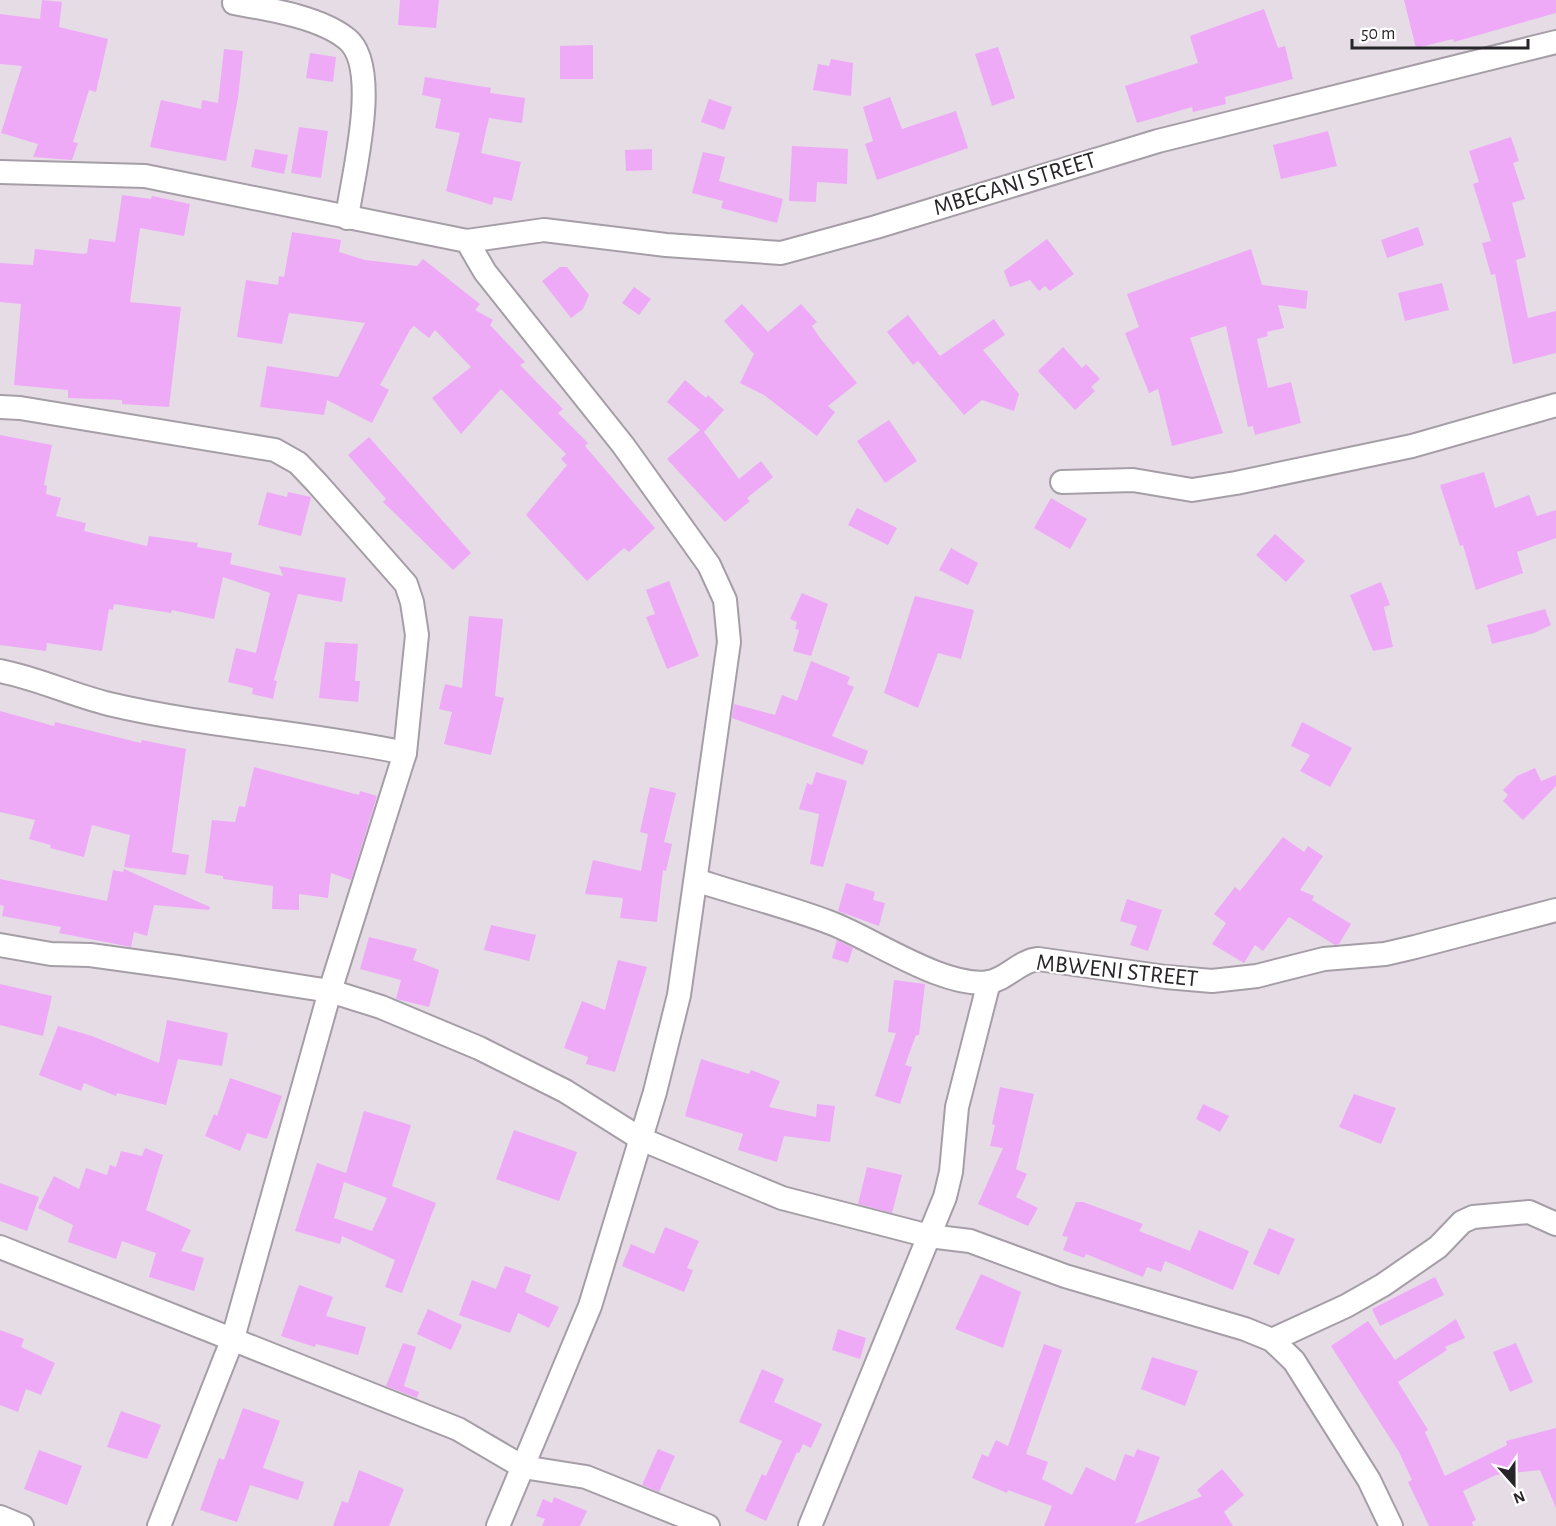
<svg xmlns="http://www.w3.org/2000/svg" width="1556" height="1526" font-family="'Alegreya Sans',sans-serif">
  <rect width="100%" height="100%" fill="#e5dce6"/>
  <g fill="#efaaf7" fill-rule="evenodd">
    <polygon points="42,0 62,2 59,27 108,39 96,92 89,90 73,142 78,143 72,160 33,157 38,144 1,133 22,66 0,64 0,14 40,19"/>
    <polygon points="400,0 439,0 436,28 398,25"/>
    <polygon points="1404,0 1556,0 1556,13 1454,42 1453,39 1416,48"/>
    <polygon points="1264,9 1278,48 1285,46 1293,79 1225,97 1226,104 1193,112 1192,107 1137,123 1125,86 1198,63 1190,36"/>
    <polygon points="593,45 593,79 560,79 560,46"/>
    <polygon points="998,47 1015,98 992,106 975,54"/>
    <polygon points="224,49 243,51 238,98 226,161 150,147 161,100 201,109 202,100 218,103"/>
    <polygon points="310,53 336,57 333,82 306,78"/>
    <polygon points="831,59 853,63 851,96 813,90 818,64 829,66"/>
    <polygon points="425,77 491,88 490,93 525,98 522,123 489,118 481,153 521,162 512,201 494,197 492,205 446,191 460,133 435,128 441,99 422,95"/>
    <polygon points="890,97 902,129 956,111 968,148 877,180 865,144 873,141 863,107"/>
    <polygon points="709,99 732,107 724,130 701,122"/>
    <polygon points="299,127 328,131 321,178 291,173"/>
    <polygon points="1328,131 1337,166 1281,179 1273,145"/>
    <polygon points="1511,137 1519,161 1513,163 1525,199 1512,203 1526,257 1516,260 1528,318 1556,311 1556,353 1513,364 1495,274 1491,275 1482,243 1491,241 1473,184 1479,182 1469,151"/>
    <polygon points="792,146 848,149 847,184 817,182 816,202 789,201"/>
    <polygon points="255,149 288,155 284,174 251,167"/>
    <polygon points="652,149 652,170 626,171 625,150"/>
    <polygon points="703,152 725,157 719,181 783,199 777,223 721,208 723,201 692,193"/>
    <polygon points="122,195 151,199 152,196 190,204 184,236 140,228 130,302 181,307 169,407 122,404 122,400 68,398 68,390 14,385 21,304 0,302 0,263 33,265 35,249 84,254 87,253 89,239 115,242"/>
    <polygon points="1418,227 1424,245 1387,258 1381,240"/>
    <polygon points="292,232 341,240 339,252 365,260 417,266 423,259 480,304 475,310 493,320 490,325 525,362 520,365 563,409 558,413 588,443 585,446 655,528 629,552 624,548 587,581 526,515 567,465 561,459 566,454 501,389 461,434 432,398 471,367 435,330 429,338 414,326 410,330 380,385 389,390 372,423 327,400 324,415 260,407 267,366 338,377 365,323 289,313 282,344 237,337 246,280 278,285 279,276 284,277"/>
    <polygon points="1047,239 1074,274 1050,291 1045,286 1039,291 1030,280 1010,287 1004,271"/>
    <polygon points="1251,249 1262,285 1308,291 1306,309 1278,305 1284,328 1267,332 1268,336 1257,339 1268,388 1291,382 1301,423 1255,435 1253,426 1248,427 1226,326 1190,338 1223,433 1172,446 1158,389 1149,393 1125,333 1139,327 1127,294"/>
    <polygon points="560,267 567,267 589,295 583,309 571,318 542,281"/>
    <polygon points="1442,283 1449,310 1405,321 1398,293"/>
    <polygon points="634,287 651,299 639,315 622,303"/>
    <polygon points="742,304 768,332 801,304 817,322 812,326 820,338 857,383 828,406 835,412 817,436 764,395 740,383 754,354 724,321"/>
    <polygon points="908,315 940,356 994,319 1005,335 983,350 1019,394 1014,411 982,400 964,415 918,361 913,365 887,332"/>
    <polygon points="1063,347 1082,368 1086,364 1100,379 1091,387 1095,391 1075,410 1038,371"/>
    <polygon points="685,380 706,398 708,395 724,410 704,432 739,479 761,461 773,477 747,498 750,501 725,522 667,459 700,430 667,402"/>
    <polygon points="889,420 917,461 885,483 857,441"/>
    <polygon points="0,435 52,445 44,485 47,486 46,494 61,498 56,516 86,523 84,531 147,546 149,536 198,543 197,547 232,553 230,564 283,576 279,566 346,578 342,602 298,594 274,680 277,681 273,699 252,694 253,688 228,682 236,648 256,653 270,593 223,577 214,619 172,610 171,613 114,604 113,610 109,609 102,651 47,643 46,651 0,645"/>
    <polygon points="369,437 471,553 453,570 383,502 386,499 348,455"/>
    <polygon points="1484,472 1495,508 1529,495 1537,516 1556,510 1556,538 1517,552 1523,573 1476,590 1463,545 1460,546 1440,485"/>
    <polygon points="267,492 287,497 288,492 311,497 301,536 258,525"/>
    <polygon points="1051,498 1087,519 1070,549 1034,528"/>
    <polygon points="857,508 897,528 888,545 848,525"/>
    <polygon points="1275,534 1305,561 1286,582 1256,555"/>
    <polygon points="951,548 978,563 968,585 939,570"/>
    <polygon points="669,581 699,656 667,669 646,617 655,614 646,590"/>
    <polygon points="1381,582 1390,605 1384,607 1393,647 1373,651 1350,595"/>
    <polygon points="802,593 828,604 811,656 793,651 799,630 795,629 797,622 790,619"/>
    <polygon points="915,596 974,610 961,659 938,653 918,708 884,693"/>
    <polygon points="1545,609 1551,625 1534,633 1492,644 1487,625"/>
    <polygon points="469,616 503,619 495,696 504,698 491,755 444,744 452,712 439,709 445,684 462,688"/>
    <polygon points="325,642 358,644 355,681 360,681 358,702 319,698"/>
    <polygon points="811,661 850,677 847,684 854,687 832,736 868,751 863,765 732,718 734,704 775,715 782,695 797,701"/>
    <polygon points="0,711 54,726 55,722 141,743 142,740 186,749 172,852 189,855 186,875 124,867 130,835 92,825 84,857 50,848 51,845 29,839 35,820 0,812"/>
    <polygon points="1302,722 1352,748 1330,787 1300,771 1310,755 1291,746"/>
    <polygon points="254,767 359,795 360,791 377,796 351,880 331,873 328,898 299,894 299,910 272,909 273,886 223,879 223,876 205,873 212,820 235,822 239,806 245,807"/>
    <polygon points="1535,768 1541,781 1556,775 1556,786 1523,820 1503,801 1508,795 1503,790 1517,776"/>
    <polygon points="816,772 847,781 823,867 810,864 819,814 799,809 807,783 812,785"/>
    <polygon points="650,787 676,793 664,842 672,844 666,871 663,870 657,922 620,918 623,898 585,894 593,860 641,871 648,834 640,832"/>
    <polygon points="1283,837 1304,852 1308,846 1323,856 1300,890 1314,896 1312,900 1351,924 1339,944 1335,945 1289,917 1263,951 1255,945 1244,963 1212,944 1226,923 1214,914 1235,887 1240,891"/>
    <polygon points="124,869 210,907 209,910 154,905 147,936 134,932 131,947 59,933 61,927 2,916 4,906 0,905 0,879 107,901 113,870 123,872"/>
    <polygon points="846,883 875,892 873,900 885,903 879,926 838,911"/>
    <polygon points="1127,899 1162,910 1148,951 1130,945 1137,926 1120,921"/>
    <polygon points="491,925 536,935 529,961 484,950"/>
    <polygon points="369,937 417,949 413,960 439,970 429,1007 396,999 401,980 360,969"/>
    <polygon points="837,940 853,948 848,963 832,958"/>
    <polygon points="618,960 647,967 615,1072 586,1064 588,1057 564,1048 582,1001 605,1010"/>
    <polygon points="894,980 925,984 919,1035 916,1035 905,1065 912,1067 900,1104 875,1096 896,1033 888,1032"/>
    <polygon points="0,984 52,996 43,1036 0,1025"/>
    <polygon points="167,1020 228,1033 222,1066 178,1059 166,1105 117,1093 116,1096 84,1083 81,1091 39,1075 58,1026 92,1036 159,1063"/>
    <polygon points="701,1059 749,1074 751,1070 780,1081 769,1107 816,1117 817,1104 835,1106 830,1142 784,1136 777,1162 738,1150 743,1134 685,1116"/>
    <polygon points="230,1078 282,1096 267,1139 247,1133 240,1151 205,1136 214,1114 217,1116"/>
    <polygon points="1000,1087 1034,1094 1016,1169 1027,1174 1016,1197 1038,1208 1028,1226 978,1204 1003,1148 990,1146 995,1125 992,1124"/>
    <polygon points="1354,1094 1396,1108 1381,1144 1339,1127"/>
    <polygon points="1203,1104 1229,1116 1220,1132 1196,1119"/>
    <path d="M364 1111 411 1125 392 1186 436 1203 402 1293 385 1287 395 1260 342 1236 340 1244 295 1231 317 1163 346 1173ZM344 1182 387 1198 372 1231 334 1218Z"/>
    <polygon points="514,1130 577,1152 559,1201 496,1179"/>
    <polygon points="145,1148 163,1155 146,1210 191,1230 181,1251 204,1258 194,1291 149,1277 156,1253 122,1241 116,1259 68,1242 73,1225 38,1208 54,1176 79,1189 86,1168 107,1175 110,1165 116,1167 121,1151 142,1156"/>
    <polygon points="867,1167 902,1175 892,1213 858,1204"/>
    <polygon points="0,1183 39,1197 27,1231 0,1221"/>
    <polygon points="1076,1202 1083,1202 1143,1224 1139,1231 1190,1251 1199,1230 1249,1251 1233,1290 1165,1261 1161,1272 1147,1267 1143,1277 1086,1254 1084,1258 1063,1250 1068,1237 1062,1236"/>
    <polygon points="665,1227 699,1241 687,1268 693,1270 684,1292 622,1266 631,1244 654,1254"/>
    <polygon points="1269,1228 1295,1239 1279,1275 1253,1264"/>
    <polygon points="505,1266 531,1275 525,1292 559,1307 549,1328 518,1313 510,1333 459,1315 472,1280 496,1289"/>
    <polygon points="981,1274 1021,1292 1003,1348 955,1329"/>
    <polygon points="1435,1277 1444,1295 1380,1326 1372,1309"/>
    <polygon points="299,1285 333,1297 326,1316 366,1327 358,1355 316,1344 315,1347 281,1336"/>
    <polygon points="428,1309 462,1325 451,1350 417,1334"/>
    <polygon points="1456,1319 1465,1338 1445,1347 1447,1350 1398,1382 1428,1430 1425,1432 1445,1476 1507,1445 1506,1441 1556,1428 1556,1508 1540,1470 1496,1475 1463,1491 1476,1520 1472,1522 1473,1526 1429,1526 1408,1482 1412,1480 1399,1452 1331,1346 1368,1321 1395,1360"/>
    <polygon points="838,1329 866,1338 860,1359 832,1350"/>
    <polygon points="0,1330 24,1339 21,1347 55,1363 41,1395 26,1389 18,1412 0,1405"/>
    <polygon points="403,1343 416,1347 404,1386 419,1392 417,1398 386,1386"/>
    <polygon points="1516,1343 1533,1382 1510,1392 1493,1352"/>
    <polygon points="1044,1344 1062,1350 1026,1454 1048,1462 1042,1479 1072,1495 1086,1467 1115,1481 1125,1454 1134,1457 1137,1449 1160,1457 1135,1524 1202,1496 1197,1490 1222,1469 1244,1495 1224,1512 1233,1526 1044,1526 1052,1506 1008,1490 1007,1493 972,1478 982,1454 988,1457 996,1440 1008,1446"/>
    <polygon points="1152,1357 1198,1371 1185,1406 1141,1389"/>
    <polygon points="762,1369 784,1379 774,1402 822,1424 811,1448 803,1444 799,1453 797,1452 766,1521 745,1511 762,1474 766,1476 782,1441 739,1422"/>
    <polygon points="243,1408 280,1421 263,1468 304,1482 298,1500 250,1485 237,1522 200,1510 219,1458 224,1460"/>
    <polygon points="121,1411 161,1425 147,1459 107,1447"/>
    <polygon points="658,1449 675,1456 659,1492 642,1485"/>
    <polygon points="39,1450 82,1466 67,1505 24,1489"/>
    <polygon points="359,1470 404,1489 389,1526 333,1526 342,1501 348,1503"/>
    <polygon points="554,1497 587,1511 580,1526 542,1526 545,1519 536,1516 543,1499 552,1503"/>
  </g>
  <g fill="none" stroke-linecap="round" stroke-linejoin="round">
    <defs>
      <g id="minor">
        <path d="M234 3C268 9 320 17 347 39 382 67 352 178 347 218"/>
        <polyline points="0,172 145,176 467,241 485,272 623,445 709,565 725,600 729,642 679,995 655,1092 590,1306 498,1526"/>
        <polyline points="467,241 544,230 666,245 781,253 876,227 1158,141 1556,42"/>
        <polyline points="0,407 20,408 275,450 298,463 317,483 406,584 412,602 417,635 405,753 330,991 233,1338 159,1526"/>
        <polyline points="1062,482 1133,480 1192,490 1236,483 1412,446 1556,405"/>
        <path d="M0 671C37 678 72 695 109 704 206 727 307 732 405 753"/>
        <path d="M696 880C740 895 787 906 831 923 873 939 945 989 989 982 1007 979 1019 961 1038 959L1166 977 1212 981 1257 976 1324 959 1385 954 1415 947 1556 910"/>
        <polyline points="0,945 51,954 90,955 177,967 330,991 381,1007 479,1048 565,1091 641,1139 782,1198 929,1236 970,1241 1065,1276 1245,1329 1272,1340 1294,1361 1369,1480 1391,1526"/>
        <polyline points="0,1247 458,1429 523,1467 586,1477 708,1526"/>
        <polyline points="1272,1340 1346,1306 1383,1285 1438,1247 1462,1222 1473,1217 1529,1212 1556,1224"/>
        <polyline points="0,1517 22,1526"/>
        <polyline points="810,1526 945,1197 951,1172 957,1107 989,982"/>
      </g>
    </defs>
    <use href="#minor" stroke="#a69ea7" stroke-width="26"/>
    <use href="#minor" stroke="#fff" stroke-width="22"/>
  </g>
  <g text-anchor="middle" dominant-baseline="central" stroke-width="4.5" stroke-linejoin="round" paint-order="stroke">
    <g font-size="24" fill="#282528" stroke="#fff">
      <text transform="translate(1015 184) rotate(-17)">MBEGANI STREET</text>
      <text transform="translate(1117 971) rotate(6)">MBWENI STREET</text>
    </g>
  </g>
  <g transform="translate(1514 1484) rotate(159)" stroke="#ffffff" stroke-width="4.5" paint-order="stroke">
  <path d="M0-4.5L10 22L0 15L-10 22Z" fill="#282528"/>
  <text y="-9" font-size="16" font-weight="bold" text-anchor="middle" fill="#282528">N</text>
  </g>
  <path d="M1352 39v9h176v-9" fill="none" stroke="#282528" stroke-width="3"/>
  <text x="1361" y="39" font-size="18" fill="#282528" stroke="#ffffff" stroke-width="4.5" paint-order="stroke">50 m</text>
</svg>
